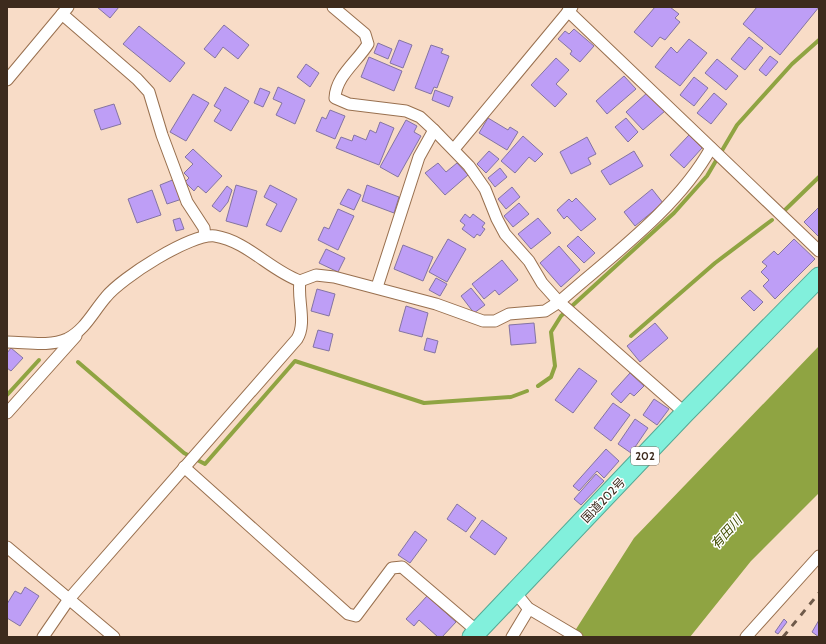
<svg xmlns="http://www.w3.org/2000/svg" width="826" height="644" font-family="Cabin,'Noto Sans JP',sans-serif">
  <rect width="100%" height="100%" fill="#f8dcc7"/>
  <polygon fill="#8fa442" points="819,346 819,493 751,561 690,637 571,637 634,538"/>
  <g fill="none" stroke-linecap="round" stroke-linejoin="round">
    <g stroke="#8fa442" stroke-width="4">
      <polyline points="785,210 819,177"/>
      <polyline points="631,336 715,263 772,220"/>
      <polyline points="78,362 184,453 205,464 295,361 424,403 511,397 527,391"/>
      <polyline points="538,386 551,377 555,366 551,332 561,316 674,213 707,176 737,125 792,64 819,40"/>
      <polyline points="7,395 39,360"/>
    </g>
  </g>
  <g fill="#be9ef6" stroke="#8474a2">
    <polygon points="97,7 119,7 110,18"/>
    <polygon points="655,7 670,7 679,14 675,18 680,22 665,40 660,37 652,47 634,32"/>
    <polygon points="757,7 819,7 780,55 743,24"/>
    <polygon points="224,25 249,45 238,59 223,47 215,58 204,49"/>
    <polygon points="139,26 185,63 170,82 123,44"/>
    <polygon points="574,29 594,46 580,62 570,54 572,51 558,39 565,31 569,34"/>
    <polygon points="749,37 763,48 745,70 731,59"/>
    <polygon points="689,39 707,53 680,86 655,67 671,47 677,53"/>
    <polygon points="399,40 412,45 403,68 390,63"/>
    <polygon points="378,43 392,49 388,59 374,53"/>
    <polygon points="431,45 443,49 441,53 449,56 437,88 434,87 431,94 415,88"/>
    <polygon points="770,56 778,62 766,76 759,70"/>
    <polygon points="369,57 402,71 394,91 361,77"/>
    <polygon points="556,58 569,70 556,84 567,94 555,107 531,85"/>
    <polygon points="717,59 738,76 726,90 705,73"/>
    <polygon points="306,64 319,73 310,87 297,77"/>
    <polygon points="624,76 636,89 607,114 596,101"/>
    <polygon points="694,77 708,88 694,106 680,95"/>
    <polygon points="225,87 249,101 231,131 214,121 221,110 214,106"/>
    <polygon points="278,87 305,100 295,124 276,115 282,103 273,99"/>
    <polygon points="260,88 270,92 263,107 254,103"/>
    <polygon points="435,90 453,97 449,107 432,100"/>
    <polygon points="648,92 665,111 643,130 626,112"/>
    <polygon points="714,93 727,104 711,124 697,113"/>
    <polygon points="193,94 209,103 186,141 170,132"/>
    <polygon points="114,104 121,124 101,130 94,110"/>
    <polygon points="330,110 345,116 335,139 316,131 322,117 326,119"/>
    <polygon points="488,118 508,130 510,127 518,132 507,150 479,133"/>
    <polygon points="626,118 638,132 628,142 615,127"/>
    <polygon points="406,120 417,126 414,132 421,136 398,177 380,167"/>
    <polygon points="380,122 394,128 379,165 336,148 341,137 352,141 354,135 366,140 370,130 376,133"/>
    <polygon points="689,135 702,148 684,168 670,155"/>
    <polygon points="523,136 543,154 535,162 529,157 515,173 501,161"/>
    <polygon points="587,137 596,154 588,158 591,164 571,174 560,152"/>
    <polygon points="193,149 222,176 206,193 198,186 194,191 185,182 189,178 184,173 193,164 185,157"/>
    <polygon points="489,151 499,159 486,173 477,164"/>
    <polygon points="634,151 643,166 610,185 601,171"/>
    <polygon points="438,163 446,172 457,163 468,175 445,195 425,173"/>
    <polygon points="500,168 507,177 495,187 488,178"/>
    <polygon points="175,179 182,199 167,204 160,185"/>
    <polygon points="236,185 257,191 247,227 226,221"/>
    <polygon points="270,185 297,199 281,232 266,225 277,204 264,197"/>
    <polygon points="367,185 399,197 394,213 362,201"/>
    <polygon points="227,186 232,190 228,202 220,212 212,206"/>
    <polygon points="512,187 520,197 506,209 498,199"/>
    <polygon points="348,189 361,195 354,210 340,204"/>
    <polygon points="652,189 663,203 635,226 624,212"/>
    <polygon points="152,190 161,215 137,223 128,199"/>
    <polygon points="576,198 596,219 581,231 567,216 564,219 557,210 569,199 572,202"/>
    <polygon points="519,203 529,214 513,227 504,216"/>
    <polygon points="819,207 819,237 804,222"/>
    <polygon points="338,209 354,216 338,250 318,240 324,227 329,229"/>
    <polygon points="465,214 470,218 473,214 485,223 482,227 485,229 480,236 477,234 474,238 462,229 465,225 460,221"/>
    <polygon points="180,218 184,229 176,231 173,220"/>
    <polygon points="538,218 551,233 531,249 518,234"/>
    <polygon points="578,236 595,253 584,263 567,246"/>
    <polygon points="448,239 466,249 447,282 429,272"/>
    <polygon points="794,239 815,259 775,299 763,286 769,280 761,272 767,266 762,262 774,251 778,255"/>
    <polygon points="403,245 433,257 423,281 394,269"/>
    <polygon points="559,246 580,270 561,287 540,263"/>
    <polygon points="326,249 345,258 338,272 319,263"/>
    <polygon points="502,260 518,280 499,295 495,290 484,299 472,284"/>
    <polygon points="436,278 447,284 440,296 429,290"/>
    <polygon points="471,288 485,305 474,313 461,296"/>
    <polygon points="317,289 335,294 329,316 311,311"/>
    <polygon points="750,290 763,302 754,311 741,298"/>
    <polygon points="406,306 428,313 422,337 399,331"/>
    <polygon points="534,323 536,343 511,345 509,325"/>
    <polygon points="655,323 668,338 640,362 627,346"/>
    <polygon points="318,330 333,334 329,351 313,347"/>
    <polygon points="427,338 438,341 435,353 424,350"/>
    <polygon points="11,348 23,358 11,371 7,368 7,353"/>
    <polygon points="579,368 597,381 573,413 555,400"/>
    <polygon points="630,373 644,386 634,396 630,393 621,403 611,394"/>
    <polygon points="654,399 669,409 657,425 643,415"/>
    <polygon points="613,403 630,415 611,441 594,428"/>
    <polygon points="635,419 648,428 631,453 618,444"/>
    <polygon points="606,449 619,461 604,478 597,471 579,491 573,486"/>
    <polygon points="596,474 604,481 581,505 574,499"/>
    <polygon points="457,504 476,518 466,532 447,519"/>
    <polygon points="482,520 507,538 495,555 470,537"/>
    <polygon points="415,531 427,540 410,563 398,555"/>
    <polygon points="25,587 39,596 20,626 7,618 7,604 15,591 21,594"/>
    <polygon points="427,596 456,622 442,637 438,637 419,620 414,626 406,619"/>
    <polygon points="784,619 787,622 778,634 775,632"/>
    <polygon points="819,620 819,637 812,632"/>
  </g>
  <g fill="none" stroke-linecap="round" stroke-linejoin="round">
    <defs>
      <g id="minor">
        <path d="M333 7 365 34 368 44C357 62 336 76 335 98L349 104 406 111 420 117 434 130 469 166 485 189 497 219 505 234 529 261 542 283 559 302 685 413"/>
        <polyline points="568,11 819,251"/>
        <polyline points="62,14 137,79 149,92 162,135 187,202 204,228 205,236"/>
        <polyline points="7,80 68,7"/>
        <polyline points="454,149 572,7"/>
        <polyline points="377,287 419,157 434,130"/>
        <path d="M7 342C26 342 49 347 67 339 85 330 93 312 106 297 121 278 191 233 215 236 247 241 271 271 300 281L316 275 334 277 436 304 483 321H495L509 314 545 311 559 302C611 256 677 209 711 148"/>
        <polyline points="7,413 76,336"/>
        <polyline points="184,467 348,614 356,616 392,568 402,567 477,631"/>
        <polyline points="7,547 114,637"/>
        <polyline points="515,592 528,608 577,637"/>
        <path d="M43 637 69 599 297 339C307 323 297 300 300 281"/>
        <polyline points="512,637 527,612 528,608"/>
        <polyline points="746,637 819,556"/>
      </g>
      <polyline id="trunk" points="472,637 685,413 819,277"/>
    </defs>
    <use href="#minor" stroke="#99704f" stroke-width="13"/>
    <use href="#trunk" stroke="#55a894" stroke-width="21"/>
    <use href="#minor" stroke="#fff" stroke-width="11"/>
    <use href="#trunk" stroke="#82f0dc" stroke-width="19"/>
    <polyline stroke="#6f5a4a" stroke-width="3" stroke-dasharray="7 7" stroke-linecap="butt" points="783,637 819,593"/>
  </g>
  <g text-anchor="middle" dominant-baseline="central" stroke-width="3" stroke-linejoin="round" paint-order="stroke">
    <rect fill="#fff" stroke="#776b61" stroke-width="1" x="631" y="447" width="28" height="18" rx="3"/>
    <g font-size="11" font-weight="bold" fill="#3d2b1d">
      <text x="645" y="456">202</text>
    </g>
    <g font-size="12" fill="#3d2b1d" stroke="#fff">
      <text transform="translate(603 500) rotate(-46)">国道202号</text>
    </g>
    <g font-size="13" font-style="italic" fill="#424f02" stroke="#fff">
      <text transform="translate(726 532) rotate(-48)">有田川</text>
    </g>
  </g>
  <rect width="826" height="644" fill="none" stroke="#3d2b1d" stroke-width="16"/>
</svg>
